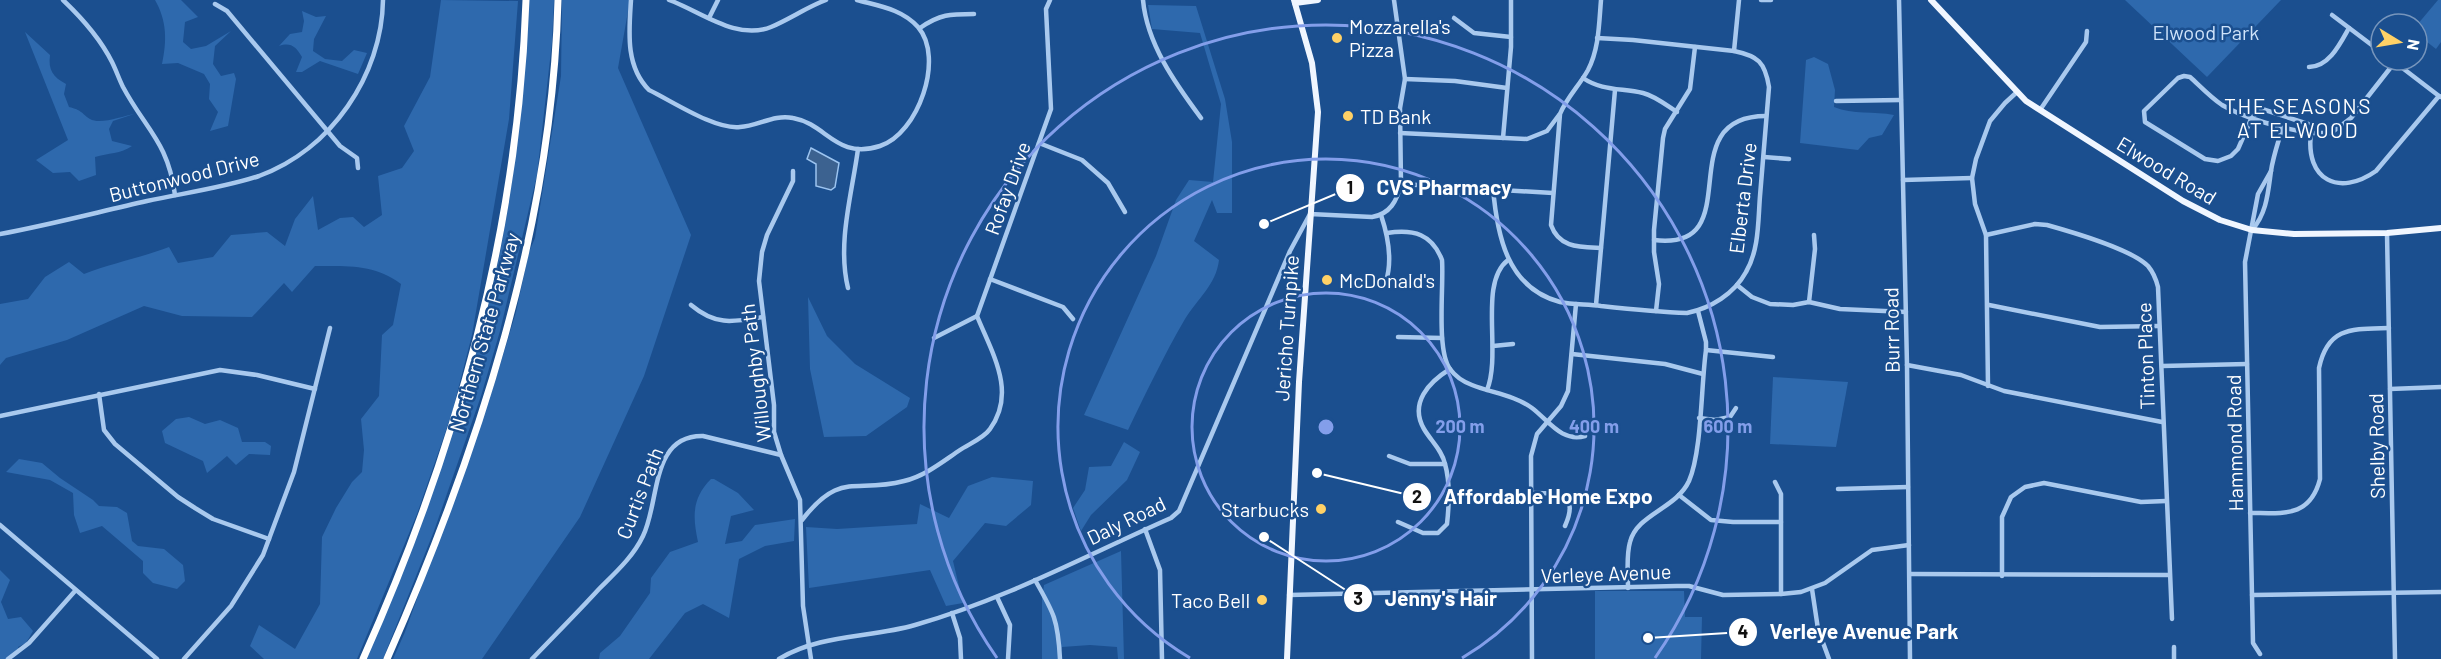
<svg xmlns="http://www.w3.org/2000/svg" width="2441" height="659" font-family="Barlow,sans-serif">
  <rect width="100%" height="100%" fill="#1b4f8f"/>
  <g fill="#2e69ad">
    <path d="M155 0H181L198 17 185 22 183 42 191 49 206 46 231 31 215 46 213 64 221 76 234 73 236 79 228 126 210 131 218 112 209 99 210 84 204 74 178 63 162 64C167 41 167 21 155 0Z"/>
    <path d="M441 0 518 1 509 119 472 335 452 413 417 514 357 659H264L250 646 259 625 295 649 320 604 322 537 336 508 352 482 362 472 364 450 361 419 379 396 382 335 393 325 401 284C375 264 347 266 315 266L292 292 284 283 252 317 182 316 144 306 67 340 6 358 0 365V304L28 299 45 277 69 262 84 274C112 263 140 258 169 247L178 263 213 257 231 235 267 232 285 246 295 219 313 196 318 230 340 218 353 217 364 227 382 215 378 176 402 168 414 151 404 126 430 77Z"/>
    <path d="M528 0H554L552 42 537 175 500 331 481 396 434 531 383 659H365C433 503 491 342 513 173 521 115 523 57 528 0Z"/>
    <polygon points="562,0 630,0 618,68 691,235 644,376 580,517 482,659 393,659 405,632 494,385 516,312 529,252 535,238 561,76"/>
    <polygon points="2125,0 2281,0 2207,77"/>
    <polygon points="2438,0 2441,0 2441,42 2436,49 2417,34 2417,25"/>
    <path d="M1148 5 1196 6 1225 99 1232 142V213H1217L1212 200 1194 241 1219 260C1216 285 1198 298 1185 319 1164 355 1146 393 1128 430L1084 415 1156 256 1176 200 1189 180 1213 182 1221 104 1200 33 1152 29Z"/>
    <path d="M302 11 316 17 326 16 314 39 313 51 325 59 342 61 354 50 367 53 358 74 320 61 302 72H296L302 57C296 47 291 42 279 46L290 34 302 32 304 21Z"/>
    <path d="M25 32 50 55C48 70 53 77 66 84L64 94 69 107C82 110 81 113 90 119 100 125 123 116 134 114L113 121 109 129 112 141 132 146C121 154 108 153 95 157L96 175 79 181 70 172 53 173 36 160 68 140Z"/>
    <path d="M1814 57 1828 64 1835 90 1834 107C1853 115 1874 111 1894 115L1882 135 1869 138 1858 150 1800 143 1806 60Z"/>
    <polygon points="808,297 827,336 855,364 910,398 907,407 866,436 824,437 810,369"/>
    <polygon points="1773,377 1848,382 1836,447 1770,444"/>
    <polygon points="189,417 205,424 220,420 238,428 242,442 265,442 271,446 270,455 249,454 236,465 227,456 207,473 203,461 165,443 162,431 176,419"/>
    <polygon points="1124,442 1140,452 1127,480 1091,515 1081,531 1073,508 1085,490 1089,467 1111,466"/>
    <polygon points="19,459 42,463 60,478 93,500 99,506 117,507 127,513 132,541 138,546 164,549 183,565 185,581 177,589 153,583 143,573 143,561 102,526 80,533 74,515 73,493 50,480 6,472"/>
    <polygon points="992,477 1033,481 1031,505 1006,526 985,523 953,561 963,603 946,606 930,570 809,588 806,527 837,529 917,524 920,504 949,518 968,486"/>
    <path d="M711 479H714L738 493 754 510 731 516 725 544 742 541 755 525 795 519 794 541 765 546 739 559 729 618 703 604 685 613 649 659H599L600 653 620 636 650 593 651 578 670 552 698 542C693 518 691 499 711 479Z"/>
    <polygon points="1121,551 1124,659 1118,659 1117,647 1090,645 1062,647 1060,659 1042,659 1042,598 1044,585"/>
    <polygon points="0,570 10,580 1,602 8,619 21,617 33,631 26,643 18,647 19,649 6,659 0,659"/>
    <polygon points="1595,591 1684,591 1685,617 1702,617 1701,659 1595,659"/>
  </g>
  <polygon fill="#3c6290" stroke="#9cc4f0" stroke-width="1.5" points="811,148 839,163 835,187 831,190 816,186 816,164 807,159"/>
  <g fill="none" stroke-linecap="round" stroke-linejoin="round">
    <g stroke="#a9c9ee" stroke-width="4.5">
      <path d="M63 0C82 18 100 38 112 62 116 70 119 79 123 87 146 130 168 142 175 195"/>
      <path d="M631 0C629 31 625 66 649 90 672 101 715 130 740 127 758 126 774 114 793 118 827 124 836 160 880 146 918 134 945 58 918 27 902 9 879 6 857 0"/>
      <path d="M669 0C700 11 736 41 771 27 790 19 807 7 826 0"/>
      <path d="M1143 0C1147 44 1175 83 1201 118"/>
      <path d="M1601 0C1599 24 1599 49 1588 70 1579 86 1567 97 1560 114L1551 225C1559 248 1580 247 1601 248"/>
      <polyline points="1761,0 1771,0"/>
      <polyline points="1899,0 1907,365 1910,659"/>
      <polyline points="215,4 227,11 340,146 357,158 358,168"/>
      <polyline points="2332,15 2381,52"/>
      <polyline points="709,18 718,0"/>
      <polyline points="1454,18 1474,33 1511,37"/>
      <path d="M920 28C940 14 950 14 974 14"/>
      <polyline points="1734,51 1739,0"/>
      <polyline points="2392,60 2439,96"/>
      <path d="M2395 62 2351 118 2331 133H2311L2312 129 2308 124 2262 109 2252 117 2238 149 2231 156 2218 161 2205 159 2145 122 2144 111 2178 78 2184 76 2190 77C2200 86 2210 97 2222 105 2246 119 2284 129 2311 133 2305 180 2339 197 2376 171L2439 96 2441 97"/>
      <path d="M2309 67C2329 67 2340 44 2349 28"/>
      <path d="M1583 78C1602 91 1621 88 1643 93 1655 96 1666 105 1677 112"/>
      <polyline points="1405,79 1455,81 1507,88"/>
      <polyline points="1836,101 1901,100"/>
      <polyline points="2040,110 2086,42 2087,31"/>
      <polyline points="1400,133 1527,139 1547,131 1559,115"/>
      <polyline points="1503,138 1511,47 1511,0"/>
      <polyline points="1039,143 1082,160 1108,183 1125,212"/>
      <polyline points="1764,157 1789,159"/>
      <polyline points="793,171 793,181 767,235 762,252 759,281 774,405 774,432 781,455 800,500 803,606 811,659"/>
      <polyline points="1903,180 1972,178"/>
      <polyline points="1401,184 1553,193"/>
      <path d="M1493 188C1497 235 1507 288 1560 302 1573 305 1587 304 1601 306 1629 309 1658 312 1687 313 1711 308 1734 294 1746 272 1759 250 1758 222 1760 196 1763 160 1766 123 1769 87 1765 62 1758 56 1734 51L1633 40 1597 38"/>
      <path d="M1381 215C1388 236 1393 259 1386 281"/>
      <path d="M2252 230C2267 213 2268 192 2271 171 2273 157 2278 143 2282 129"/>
      <path d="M1387 233C1414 229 1432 234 1442 260 1444 285 1436 350 1450 369 1455 376 1464 382 1472 385 1492 393 1514 395 1532 408 1548 420 1562 443 1585 436"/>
      <polyline points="2387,233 2395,659"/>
      <path d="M0 234C49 225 98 212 147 201 184 193 223 188 259 176 331 150 382 75 383 0"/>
      <path d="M1986 235 2035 224 2047 225C2072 232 2131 249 2148 266 2153 272 2156 279 2158 287L2172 619"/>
      <path d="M1654 240C1752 252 1667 116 1766 116"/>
      <polyline points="990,279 1063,307 1073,319"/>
      <polyline points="1737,285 1752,297 1770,304 1793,305 1809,302 1840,309 1906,312"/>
      <path d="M848 288C837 243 852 194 858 149"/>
      <polyline points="1809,302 1815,249 1814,235"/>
      <path d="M691 305C716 326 733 322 763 317"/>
      <polyline points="1596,305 1615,90"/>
      <polyline points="1989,305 2100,327 2159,326"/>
      <polyline points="1656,311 1659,284 1654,252 1654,230 1663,138 1665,129 1690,89 1695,47"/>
      <polyline points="1398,337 1442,338"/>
      <polyline points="934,338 977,316"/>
      <polyline points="1493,346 1513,344"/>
      <polyline points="1706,350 1773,357"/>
      <polyline points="1572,354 1665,364 1703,374"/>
      <polyline points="1907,365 1961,375 2004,391 2162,422"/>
      <polyline points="2162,366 2247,364"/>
      <polyline points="1988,386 1986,235 1975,204 1972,178 1976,159 1990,121 2005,103 2017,92"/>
      <polyline points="2390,389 2441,387"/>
      <path d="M1487 390C1502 353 1478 283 1508 260"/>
      <polyline points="99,394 104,430 115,444 178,497 195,508 213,519 269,539"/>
      <polyline points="0,416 220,370 257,375 315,389"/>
      <polyline points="1699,418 1715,420 1730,417 1736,408"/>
      <polyline points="1389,456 1410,464 1445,464"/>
      <polyline points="1775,482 1781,494 1781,594"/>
      <polyline points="1838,489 1908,487"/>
      <path d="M1531 493C1558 493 1580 492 1565 526"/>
      <polyline points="1679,495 1711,520 1733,522 1781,522"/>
      <path d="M2250 513C2283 513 2310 518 2320 479L2319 368C2328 326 2353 329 2389 328"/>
      <path d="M802 520C841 470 854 494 904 481 925 476 942 462 960 450 969 444 984 438 990 429 1017 392 992 353 977 316L1051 109 1046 9 1050 0"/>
      <path d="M1398 522 1423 533H1438L1447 524C1449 506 1450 481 1445 464 1442 450 1431 441 1424 429 1409 403 1429 382 1450 369"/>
      <polyline points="0,525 157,659"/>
      <polyline points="1145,529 1160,570 1162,659"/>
      <polyline points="1910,574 2169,575"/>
      <polyline points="2002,576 2002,517 2011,497 2025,487 2044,483 2141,502 2166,501"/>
      <path d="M1035 580C1054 613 1058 620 1060 659"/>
      <path d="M1628 588C1628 573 1626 556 1630 542 1637 514 1676 509 1689 481 1702 451 1701 385 1706 350V342L1698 311"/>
      <polyline points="1812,589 1818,629 1829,659"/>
      <polyline points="1289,595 1677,586 1689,586 1723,595 1781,594 1801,592 1825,583 1872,550 1909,545"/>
      <polyline points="2252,595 2441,592"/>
      <polyline points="997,597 1010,625 1008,659"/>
      <polyline points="952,613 960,638 961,659"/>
      <polyline points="2174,647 2174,659"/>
      <polyline points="2260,654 2253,643 2245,262 2258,194 2271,171"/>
      <polyline points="8,659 29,643 75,591"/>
      <polyline points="184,659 231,606 263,555 294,472 330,328"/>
      <path d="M532 659C554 636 577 613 599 589 615 573 633 557 643 536 660 502 650 435 703 436L781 455"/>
      <path d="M779 659C820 634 870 638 915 625 1004 600 1087 555 1171 518L1179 511 1290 251 1310 214 1372 217C1390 214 1397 201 1401 184L1400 108 1405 79 1394 0"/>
      <polyline points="1532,659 1531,456 1537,434 1561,406 1568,391 1576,304"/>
    </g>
    <g stroke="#f0f6ff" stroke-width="6">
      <polyline points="1931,0 2026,101 2183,201 2220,220 2252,230 2294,234 2387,233 2441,228"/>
      <polyline points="1295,3 1318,0"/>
      <polyline points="1287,659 1299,382 1318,112 1312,63 1294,0"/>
    </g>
    <g stroke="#fff" stroke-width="7">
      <path d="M363 659C457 448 518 232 526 0"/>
      <path d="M387 659C478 452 552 228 558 0"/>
    </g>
  </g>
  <g fill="none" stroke="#839eea" stroke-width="3">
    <circle cx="1326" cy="427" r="134"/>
    <path d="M1190 658A268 268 0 1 1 1462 658"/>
    <path d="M997 658A402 402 0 1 1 1655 658"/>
  </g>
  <g fill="#ffd166" stroke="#1b4f8f" stroke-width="2">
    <circle cx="1337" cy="38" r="6"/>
    <circle cx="1348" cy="116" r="6"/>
    <circle cx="1327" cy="280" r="6"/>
    <circle cx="1321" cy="509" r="6"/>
    <circle cx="1262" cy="600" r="6"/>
  </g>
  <g text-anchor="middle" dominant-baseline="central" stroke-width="5" stroke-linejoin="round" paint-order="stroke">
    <g font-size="20" fill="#fff" stroke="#1b4f8f" text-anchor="start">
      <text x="1349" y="26">Mozzarella's<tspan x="1349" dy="23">Pizza</tspan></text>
      <text x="1360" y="116">TD Bank</text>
      <text x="1339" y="280">McDonald's</text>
      <text x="1309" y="509" text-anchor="end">Starbucks</text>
      <text x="1250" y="600" text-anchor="end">Taco Bell</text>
    </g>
    <g font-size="20" fill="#cfe3fa" stroke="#1b4f8f">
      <text x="2206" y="32">Elwood Park</text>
    </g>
    <g font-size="20" fill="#fff" stroke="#1b4f8f">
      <text transform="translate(2167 170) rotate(31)">Elwood Road</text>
      <text transform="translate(184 176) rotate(-14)">Buttonwood Drive</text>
      <text transform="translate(1007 188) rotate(-70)">Rofay Drive</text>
      <text transform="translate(1742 198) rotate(-83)">Elberta Drive</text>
      <text transform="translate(1286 328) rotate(-86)">Jericho Turnpike</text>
      <text transform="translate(1891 330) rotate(-91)">Burr Road</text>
      <text transform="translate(484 332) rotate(-74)">Northern State Parkway</text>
      <text transform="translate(2145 356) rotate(-92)">Tinton Place</text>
      <text transform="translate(755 373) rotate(-97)">Willoughby Path</text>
      <text transform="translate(2234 443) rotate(-91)">Hammond Road</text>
      <text transform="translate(2376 446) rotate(-91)">Shelby Road</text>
      <text transform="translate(639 493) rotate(-69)">Curtis Path</text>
      <text transform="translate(1126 520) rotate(-26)">Daly Road</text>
      <text transform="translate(1606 573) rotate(-2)">Verleye Avenue</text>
    </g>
    <g font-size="21" letter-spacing="1.5" fill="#fff" stroke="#1b4f8f">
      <text x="2298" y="105">THE SEASONS<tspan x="2298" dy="24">AT ELWOOD</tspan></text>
    </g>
  </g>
  <circle cx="1326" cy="427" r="9" fill="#839eea" stroke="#1b4f8f" stroke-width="3"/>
  <g font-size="18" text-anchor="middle" font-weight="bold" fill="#839eea" stroke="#1b4f8f" stroke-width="5" stroke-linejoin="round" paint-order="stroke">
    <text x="1460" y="433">200 m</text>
    <text x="1594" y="433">400 m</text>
    <text x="1728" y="433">600 m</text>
  </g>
  <path fill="none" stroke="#fff" stroke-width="2" d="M1264 224L1350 188M1317 473L1417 497M1264 537L1358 598M1648 638L1743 632"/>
  <g fill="#fff" stroke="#1b4f8f" stroke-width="2">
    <circle cx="1264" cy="224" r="6"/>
    <circle cx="1317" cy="473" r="6"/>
    <circle cx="1264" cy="537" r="6"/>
    <circle cx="1648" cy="638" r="6"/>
    <circle cx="1350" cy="188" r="15"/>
    <circle cx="1417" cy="497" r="15"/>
    <circle cx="1358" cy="598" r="15"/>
    <circle cx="1743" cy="632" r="15"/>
  </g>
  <g font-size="18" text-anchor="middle" font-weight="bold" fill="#111">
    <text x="1350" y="194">1</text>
    <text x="1417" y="503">2</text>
    <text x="1358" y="605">3</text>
    <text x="1743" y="638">4</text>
  </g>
  <g font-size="21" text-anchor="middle" font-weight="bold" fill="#fff" stroke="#1b4f8f" stroke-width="5" stroke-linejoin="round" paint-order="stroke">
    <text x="1444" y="195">CVS Pharmacy</text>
    <text x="1548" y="504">Affordable Home Expo</text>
    <text x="1441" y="606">Jenny's Hair</text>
    <text x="1864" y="639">Verleye Avenue Park</text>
  </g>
  <g transform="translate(2399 42) rotate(101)"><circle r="28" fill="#1b4f8f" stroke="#7695bc" stroke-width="1.5"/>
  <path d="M0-4.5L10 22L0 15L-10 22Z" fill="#ffd166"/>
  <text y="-9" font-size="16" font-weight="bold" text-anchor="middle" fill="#ffffff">N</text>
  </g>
</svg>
